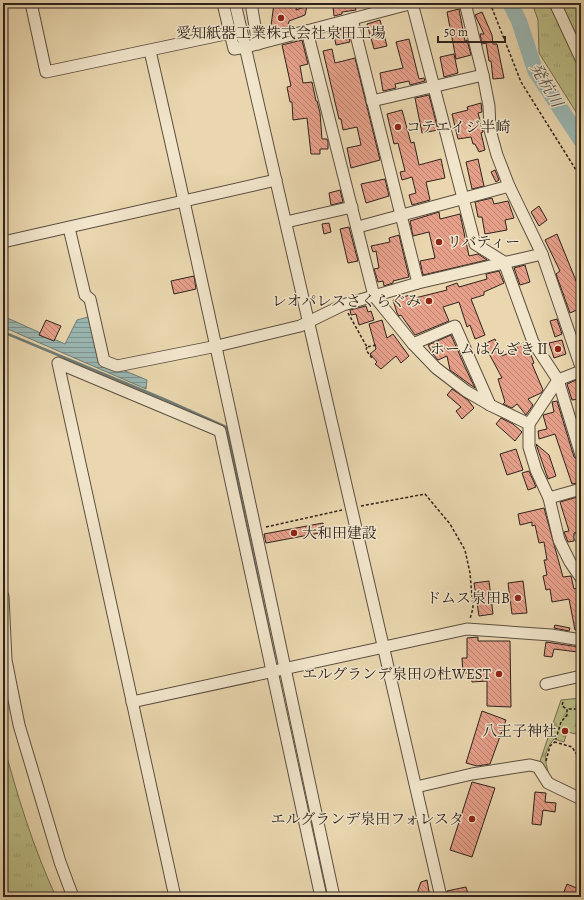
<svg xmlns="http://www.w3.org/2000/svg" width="584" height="900" font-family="Alegreya,'Noto Serif JP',serif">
  <defs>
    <pattern id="grass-tufts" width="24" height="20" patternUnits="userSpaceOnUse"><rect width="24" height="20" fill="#bbbd87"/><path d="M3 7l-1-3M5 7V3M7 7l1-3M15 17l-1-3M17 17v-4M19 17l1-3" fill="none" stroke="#a1a274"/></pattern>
    <pattern id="forest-firs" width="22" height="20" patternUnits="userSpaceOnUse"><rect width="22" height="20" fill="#bbbd87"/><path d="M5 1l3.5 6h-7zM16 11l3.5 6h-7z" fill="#a1a274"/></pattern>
    <pattern id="water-rules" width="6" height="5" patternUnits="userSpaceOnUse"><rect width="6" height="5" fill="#9ab8b4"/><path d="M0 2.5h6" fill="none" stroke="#7e9592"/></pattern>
    <pattern id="building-back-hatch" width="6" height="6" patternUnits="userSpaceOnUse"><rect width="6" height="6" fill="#e6a08a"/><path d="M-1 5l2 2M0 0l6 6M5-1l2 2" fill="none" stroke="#bb8270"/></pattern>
  </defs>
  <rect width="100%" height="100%" fill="#ead7af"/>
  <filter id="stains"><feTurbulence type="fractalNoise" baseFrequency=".005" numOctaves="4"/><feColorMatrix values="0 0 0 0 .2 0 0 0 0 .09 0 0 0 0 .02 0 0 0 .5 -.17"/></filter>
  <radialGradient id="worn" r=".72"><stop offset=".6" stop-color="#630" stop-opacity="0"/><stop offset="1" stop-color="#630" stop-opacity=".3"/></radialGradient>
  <g fill="url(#grass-tufts)" stroke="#747052">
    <polygon points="532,3 581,3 581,120 539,53 538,20"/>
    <path d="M3 742C17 795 33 847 56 897H3Z"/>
  </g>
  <path fill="url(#forest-firs)" stroke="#747052" d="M581 698V724H579L576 734 567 732 564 742 554 739C542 754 545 761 550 778L580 792 581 795 547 779 539 764 561 700Z"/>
  <polygon fill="url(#water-rules)" stroke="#6e7c77" points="3,316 65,344 77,320 88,317 95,322 106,363 147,380 146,389 3,327"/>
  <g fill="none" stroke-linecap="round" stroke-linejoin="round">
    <polyline stroke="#6e7c77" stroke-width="2.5" points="3,332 166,400 226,427 275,660"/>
    <polyline stroke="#9ab8b4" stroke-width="16" points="510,3 519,21 535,70 581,140"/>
  </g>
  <g fill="url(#building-back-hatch)" stroke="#2d221c">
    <polygon points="274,3 297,3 296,10 307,6 305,15 289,21 288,29 271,26"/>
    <polygon points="349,3 354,3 356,10 342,12 342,14 334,16 333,7"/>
    <polygon points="459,9 465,41 467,40 471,55 456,59 447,12"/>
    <polygon points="482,12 492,35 493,44 497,44 504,78 493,79 491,61 489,61 486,43 482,44 480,34 484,34 475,15"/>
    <polygon points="380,20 387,46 374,49 367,24"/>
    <polygon points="347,28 350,42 336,45 333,31"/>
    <polygon points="409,39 419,79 424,78 425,81 410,85 409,81 395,84 396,88 383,91 380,73 403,68 396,42"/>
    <polygon points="302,40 308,64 300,66 303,83 312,82 316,101 317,101 320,113 322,139 327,139 328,141 328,149 320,149 320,154 311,154 307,118 293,120 292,102 290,102 287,87 291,86 282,45"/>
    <polygon points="332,49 335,63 355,58 380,160 351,168 347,148 361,145 357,127 343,130 341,119 339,119 323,51"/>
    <polygon points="454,54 458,73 444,77 440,57"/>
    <polygon points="429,95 438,130 422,133 415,98"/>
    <polygon points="481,103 482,112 478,113 483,132 481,133 485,150 479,152 475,144 473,144 471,137 458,139 452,114 468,110 467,107"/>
    <polygon points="402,110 411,143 414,142 419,165 441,159 445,178 426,182 430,200 412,205 409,195 416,193 412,177 402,180 400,172 405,171 398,143 394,144 387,114"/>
    <polygon points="478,159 484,186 472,189 466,162"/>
    <polygon points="495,170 499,180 496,182 491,172"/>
    <polygon points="385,179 389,196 366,203 361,184"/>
    <polygon points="340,190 343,202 331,205 329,193"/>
    <polygon points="492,198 494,204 508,201 514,218 505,220 507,230 485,234 482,217 478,217 475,202"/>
    <polygon points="539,206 547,220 539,226 531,212"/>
    <polygon points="439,212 440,219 460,214 469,256 478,254 487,260 423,275 420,261 435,258 429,232 413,236 410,221"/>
    <polygon points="329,223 331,232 324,234 322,224"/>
    <polygon points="349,227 358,261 348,263 340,229"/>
    <polygon points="557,234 581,293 581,308 570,313 556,274 560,271 545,240"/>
    <polygon points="399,235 409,277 393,281 393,283 384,286 383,281 378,282 374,269 379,268 376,251 373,252 371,246 390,242 389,238"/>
    <polygon points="525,265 530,282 520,285 514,268"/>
    <polygon points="499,271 504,283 484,292 484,295 471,299 485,335 475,339 470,325 467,327 459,302 443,307 449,321 415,335 401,315 399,316 397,313 393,300 410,295 411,299 447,290 446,287 457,283 459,287 487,279 486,274"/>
    <polygon points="194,276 196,289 174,294 171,281"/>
    <polygon points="366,306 368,312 371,311 374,320 359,325 356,314 351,315 350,310"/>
    <polygon points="557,319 562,334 555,337 550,321"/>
    <polygon points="46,320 61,326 54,341 39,335"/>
    <polygon points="382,320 387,338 393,334 409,356 401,363 396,356 381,369 375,364 377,362 370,354 376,349 369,324"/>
    <polygon points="451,335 465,367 475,388 450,370 447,356 438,360 432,353 428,345"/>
    <polygon points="495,339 502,356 518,349 516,345 524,343 529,356 531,355 534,363 532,364 543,390 541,393 528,399 533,405 526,415 517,404 512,408 503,404 505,402 498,379 502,378 484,344"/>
    <polygon points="562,340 566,354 554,358 549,343"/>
    <polygon points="576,380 579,399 572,400 567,384"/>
    <polygon points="452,389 468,400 474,408 462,419 456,411 461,407 447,395"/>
    <polygon points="557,401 574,457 581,462 581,482 572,484 555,434 539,439 538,431 547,429 543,415 554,412 552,402"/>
    <polygon points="501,418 513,424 522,432 515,441 496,424"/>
    <polygon points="536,444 549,455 556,476 548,479"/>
    <polygon points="516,449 523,470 507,475 500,454"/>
    <polygon points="529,471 536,487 528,490 522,473"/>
    <polygon points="581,496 581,530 574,533 574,541 568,542 564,532 569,531 560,502"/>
    <polygon points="544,508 563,577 571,576 574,589 580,587 581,628 575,630 569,599 552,602 550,589 546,590 543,576 547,575 544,560 547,560 544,542 539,543 535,525 532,526 532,522 520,525 518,514"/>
    <polygon points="323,523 325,532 266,543 264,534"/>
    <polygon points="489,581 493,614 479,616 474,583"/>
    <polygon points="523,581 527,613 512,614 508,583"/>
    <polygon points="555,625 570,628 569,631 554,628"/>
    <polygon points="478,637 478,641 510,641 511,707 487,706 487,681 472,682 471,673 463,673 462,658 467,658 467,638"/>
    <polygon points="546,642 579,647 578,652 554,649 552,657 544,656"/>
    <polygon points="482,711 506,720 490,764 477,766 466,763"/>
    <polygon points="472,782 495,788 472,857 450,850"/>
    <polygon points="535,792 546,793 545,802 556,803 555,812 543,810 541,825 532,824"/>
    <polygon points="427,880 430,897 419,897 418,890 421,882"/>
    <polygon points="567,884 581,890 581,897 562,897"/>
    <polygon points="466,887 469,897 448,897 447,891"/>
  </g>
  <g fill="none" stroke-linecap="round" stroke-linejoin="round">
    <defs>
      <g id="minor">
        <polyline points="31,3 46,72 230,33 234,49 246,47 413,3"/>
        <polyline points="223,3 230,33"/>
        <polyline points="235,3 441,897"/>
        <polyline points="251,3 258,44"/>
        <polyline points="412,3 475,244 504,262 533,342 558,380 581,371"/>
        <polyline points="465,3 483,75"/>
        <polyline points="555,3 581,59"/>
        <polyline points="352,19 418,283"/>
        <polyline points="307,31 374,296 413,344 436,368 466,391 490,405 529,424"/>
        <path d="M150 51C215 332 273 615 334 897"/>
        <polyline points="372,101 483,75 489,106 490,130 497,155 509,186"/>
        <polyline points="286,222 352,207"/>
        <polyline points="358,227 509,186 542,254"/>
        <polyline points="69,228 85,295 90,299 104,361 117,366 217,346 300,326 343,305 418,283 542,254 581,367"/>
        <polyline points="3,242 276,180"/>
        <polyline points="413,344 455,326 490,405"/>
        <polyline points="558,380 529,424 529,447 536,470 549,498 559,540 570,562 581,578"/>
        <polyline points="558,380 581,455"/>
        <polyline points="549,498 581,489"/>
        <polyline points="580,537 581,537"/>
        <polyline points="3,596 6,660 19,725 60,862 73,897"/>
        <polyline points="546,684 581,676"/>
        <polyline points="132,702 467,629 551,635 581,640"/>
        <polyline points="416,787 472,774 530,765 538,767 548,783 581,799"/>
        <polyline points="175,897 58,363 220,431 321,897"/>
      </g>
    </defs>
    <use href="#minor" stroke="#5c4f41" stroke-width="13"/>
    <g stroke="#2d221c" stroke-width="1.5" stroke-dasharray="3 2" stroke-linecap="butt">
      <polyline points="490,3 521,82 581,178"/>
      <polyline points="348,313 367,347 376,345"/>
      <polyline points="367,347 366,350 372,358"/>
      <polyline points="361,506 425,494 450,524 465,550 470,573 473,608 470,619"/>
      <polyline points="266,527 342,510"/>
      <polyline points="563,702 562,706 567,709"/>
      <polyline points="581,753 577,755 581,777"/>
      <polyline points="577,755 572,747 555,742 561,722 567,715 567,709 581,709"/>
      <polyline points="546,761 550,746 555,742"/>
    </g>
    <use href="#minor" stroke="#f1e5cb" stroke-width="11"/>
  </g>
  <g fill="#8f2418" stroke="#f1e5cb" stroke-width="1.5">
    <circle cx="281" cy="18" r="4"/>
    <circle cx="398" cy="127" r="4"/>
    <circle cx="439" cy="242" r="4"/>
    <circle cx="429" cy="301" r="4"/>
    <circle cx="558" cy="349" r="4"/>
    <circle cx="294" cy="533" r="4"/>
    <circle cx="518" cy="598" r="4"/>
    <circle cx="499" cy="674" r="4"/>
    <circle cx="565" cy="731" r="4"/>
    <circle cx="472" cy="819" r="4"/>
  </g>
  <g text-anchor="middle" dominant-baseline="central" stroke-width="3" stroke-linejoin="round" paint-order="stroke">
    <g font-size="15" fill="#2d221c" stroke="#f1e5cb" text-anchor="end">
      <text x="281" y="33" text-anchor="middle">愛知紙器工業株式会社泉田工場</text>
      <text x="406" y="127" text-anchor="start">コテエイジ半崎</text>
      <text x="447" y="242" text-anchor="start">リバティー</text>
      <text x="421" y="301">レオパレスさくらぐみ</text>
      <text x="550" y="349">ホームはんざきⅡ</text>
      <text x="302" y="533" text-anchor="start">大和田建設</text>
      <text x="510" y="598">ドムス泉田B</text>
      <text x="491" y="674">エルグランデ泉田の杜WEST</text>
      <text x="557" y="731">八王子神社</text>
      <text x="464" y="819">エルグランデ泉田フォレスタ</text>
    </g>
    <g font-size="16" font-style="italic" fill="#4e4f4a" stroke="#f1e5cb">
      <text transform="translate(546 85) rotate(60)">発杭川</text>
    </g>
  </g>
  <rect width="584" height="900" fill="none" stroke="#ead7af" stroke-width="16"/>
  <rect x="4" y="4" width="576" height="892" fill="none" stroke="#2d221c" stroke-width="2"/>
  <rect x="8" y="8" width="568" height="884" fill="none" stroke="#2d221c"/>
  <path d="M438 36v6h67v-6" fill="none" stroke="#2d221c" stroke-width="2"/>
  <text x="444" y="36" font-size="12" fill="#2d221c" stroke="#f1e5cb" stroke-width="3" paint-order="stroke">50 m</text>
  <rect width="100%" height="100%" filter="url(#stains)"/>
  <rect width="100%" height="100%" fill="url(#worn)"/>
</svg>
